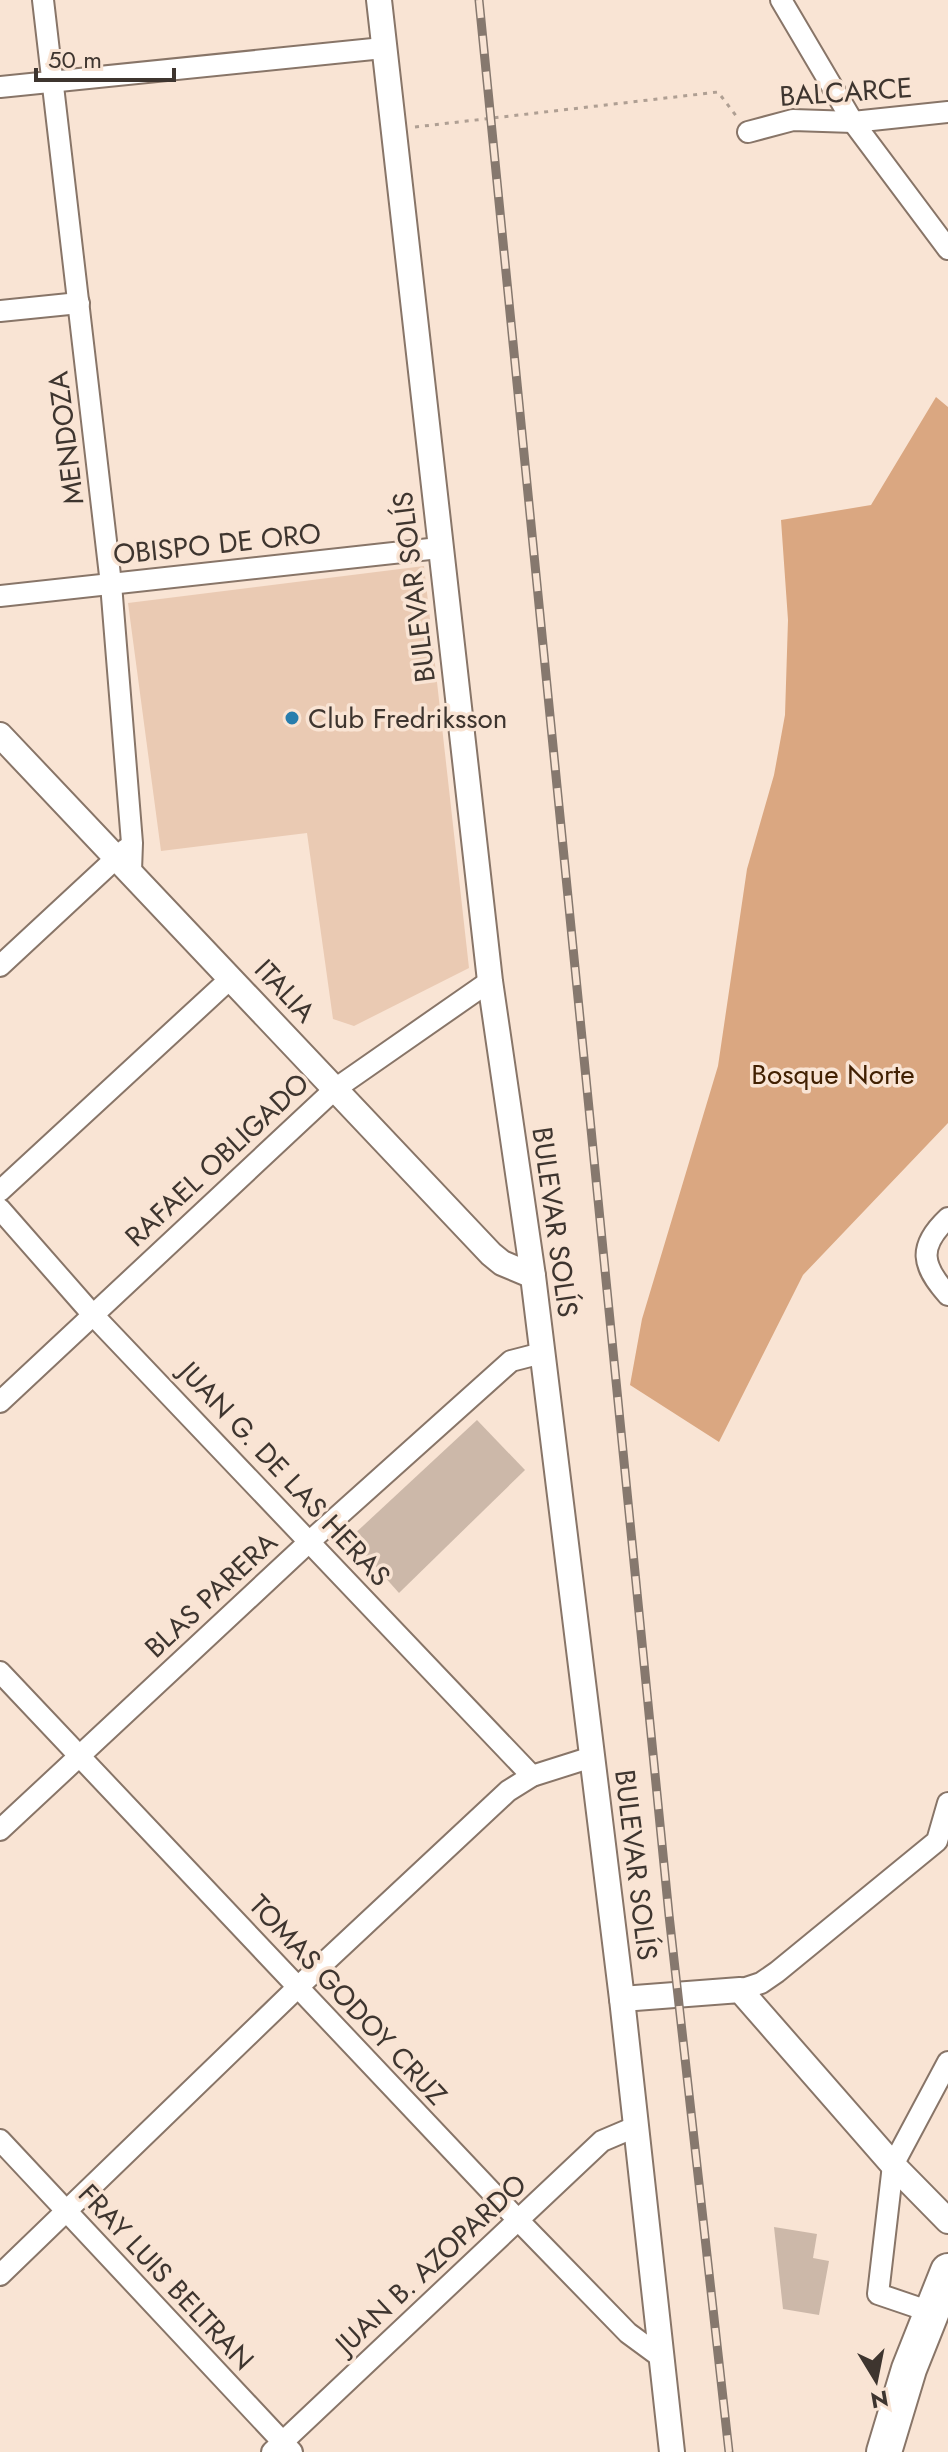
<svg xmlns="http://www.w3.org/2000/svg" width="948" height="2452" font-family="Jost,sans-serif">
  <rect width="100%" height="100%" fill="#f9e4d4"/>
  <polygon fill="#eacab3" points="424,566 469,968 354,1026 333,1019 307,833 161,851 128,603"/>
  <polygon fill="#daa781" points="936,397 948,407 948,1123 803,1275 719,1442 630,1385 642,1319 718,1066 747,869 774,775 785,715 788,620 781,520 871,505"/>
  <g fill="#ccb8a9">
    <polygon points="477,1420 525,1470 399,1593 350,1538"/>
    <polygon points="774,2227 817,2234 813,2258 829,2261 819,2315 783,2309"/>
  </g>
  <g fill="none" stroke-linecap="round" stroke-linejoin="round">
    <defs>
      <g id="minor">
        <polyline points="43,0 111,584 132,843 131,871"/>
        <polyline points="781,0 853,122 948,249"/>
        <polyline points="0,87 383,48"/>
        <polyline points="748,132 793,120 853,122 948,112"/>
        <polyline points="0,311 79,303"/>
        <polyline points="0,596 439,548"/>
        <polyline points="0,966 126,849"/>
        <polyline points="0,1191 231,978"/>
        <polyline points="0,1209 93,1315 532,1776"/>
        <path d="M948 1218C917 1247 922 1266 948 1295"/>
        <polyline points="0,1402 335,1089 490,981"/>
        <polyline points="0,1672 519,2221 628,2333 662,2358"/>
        <polyline points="0,1830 309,1542 511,1361 542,1353"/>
        <polyline points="740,1990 761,1983 777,1972 937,1841 948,1803"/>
        <polyline points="0,2140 292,2452"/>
        <polyline points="0,2275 297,1988 508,1791 532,1776 592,1757"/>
        <polyline points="931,2312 878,2294 893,2165 948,2062"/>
        <polyline points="272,2452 602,2141 635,2127"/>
      </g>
      <g id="tertiary">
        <polyline points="379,0 490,981 533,1276 622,1999 672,2452"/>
        <polyline points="0,735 491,1254 502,1263 533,1276"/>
        <polyline points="622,1999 740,1990 893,2165 948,2221"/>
      </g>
      <polyline id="trunk" points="884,2452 909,2369 948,2271"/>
    </defs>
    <use href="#minor" stroke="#887568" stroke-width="24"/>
    <use href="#tertiary" stroke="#887568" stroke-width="28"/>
    <use href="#trunk" stroke="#887568" stroke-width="38"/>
    <polyline stroke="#af9f93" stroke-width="3" stroke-dasharray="4 6" stroke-linecap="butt" points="415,127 718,92 737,117"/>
    <use href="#minor" stroke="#fff" stroke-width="20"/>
    <use href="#tertiary" stroke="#fff" stroke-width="24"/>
    <use href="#trunk" stroke="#fff" stroke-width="34"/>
    <defs>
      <polyline id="rail" points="479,0 669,1915 729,2452"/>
    </defs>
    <use href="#rail" stroke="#86786e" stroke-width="9"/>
    <use href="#rail" stroke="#f9e4d4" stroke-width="6" stroke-dasharray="18" stroke-linecap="butt"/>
  </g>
  <circle fill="#277dad" stroke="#f9e4d4" stroke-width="3" cx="292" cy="718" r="8"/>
  <g text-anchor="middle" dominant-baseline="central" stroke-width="7" stroke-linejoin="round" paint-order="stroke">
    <g font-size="28" fill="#3e352f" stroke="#f9e4d4">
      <text transform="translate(846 92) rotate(-4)">BALCARCE</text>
      <text transform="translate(66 438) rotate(-97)">MENDOZA</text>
      <text transform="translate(217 544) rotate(-6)">OBISPO DE ORO</text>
      <text transform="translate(414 587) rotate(-97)">BULEVAR SOLÍS</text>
      <text transform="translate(285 991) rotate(47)">ITALIA</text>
      <text transform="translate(217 1160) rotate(-43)">RAFAEL OBLIGADO</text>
      <text transform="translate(555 1222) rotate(82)">BULEVAR SOLÍS</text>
      <text transform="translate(285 1474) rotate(47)">JUAN G. DE LAS HERAS</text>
      <text transform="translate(211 1595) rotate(-43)">BLAS PARERA</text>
      <text transform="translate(636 1865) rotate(83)">BULEVAR SOLÍS</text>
      <text transform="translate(348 2000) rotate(47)">TOMAS GODOY CRUZ</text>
      <text transform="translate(431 2264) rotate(-43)">JUAN B. AZOPARDO</text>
      <text transform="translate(166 2277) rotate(47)">FRAY LUIS BELTRAN</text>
    </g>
    <g font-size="28" fill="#3e352f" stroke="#f9e4d4" text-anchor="start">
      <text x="308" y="718">Club Fredriksson</text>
    </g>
    <g font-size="28" fill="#412002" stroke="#f9e4d4">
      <text x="833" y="1074">Bosque Norte</text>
    </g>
  </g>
  <g transform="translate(876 2380) rotate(170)" stroke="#f9e4d4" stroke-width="6" paint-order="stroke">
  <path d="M0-6L14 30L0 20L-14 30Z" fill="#3e352f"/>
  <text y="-12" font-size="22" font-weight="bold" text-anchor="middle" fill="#3e352f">N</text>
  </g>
  <path d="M36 68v12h138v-12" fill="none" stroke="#3e352f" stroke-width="4"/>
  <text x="48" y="68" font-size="24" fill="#3e352f" stroke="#f9e4d4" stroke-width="6" paint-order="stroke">50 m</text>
</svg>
